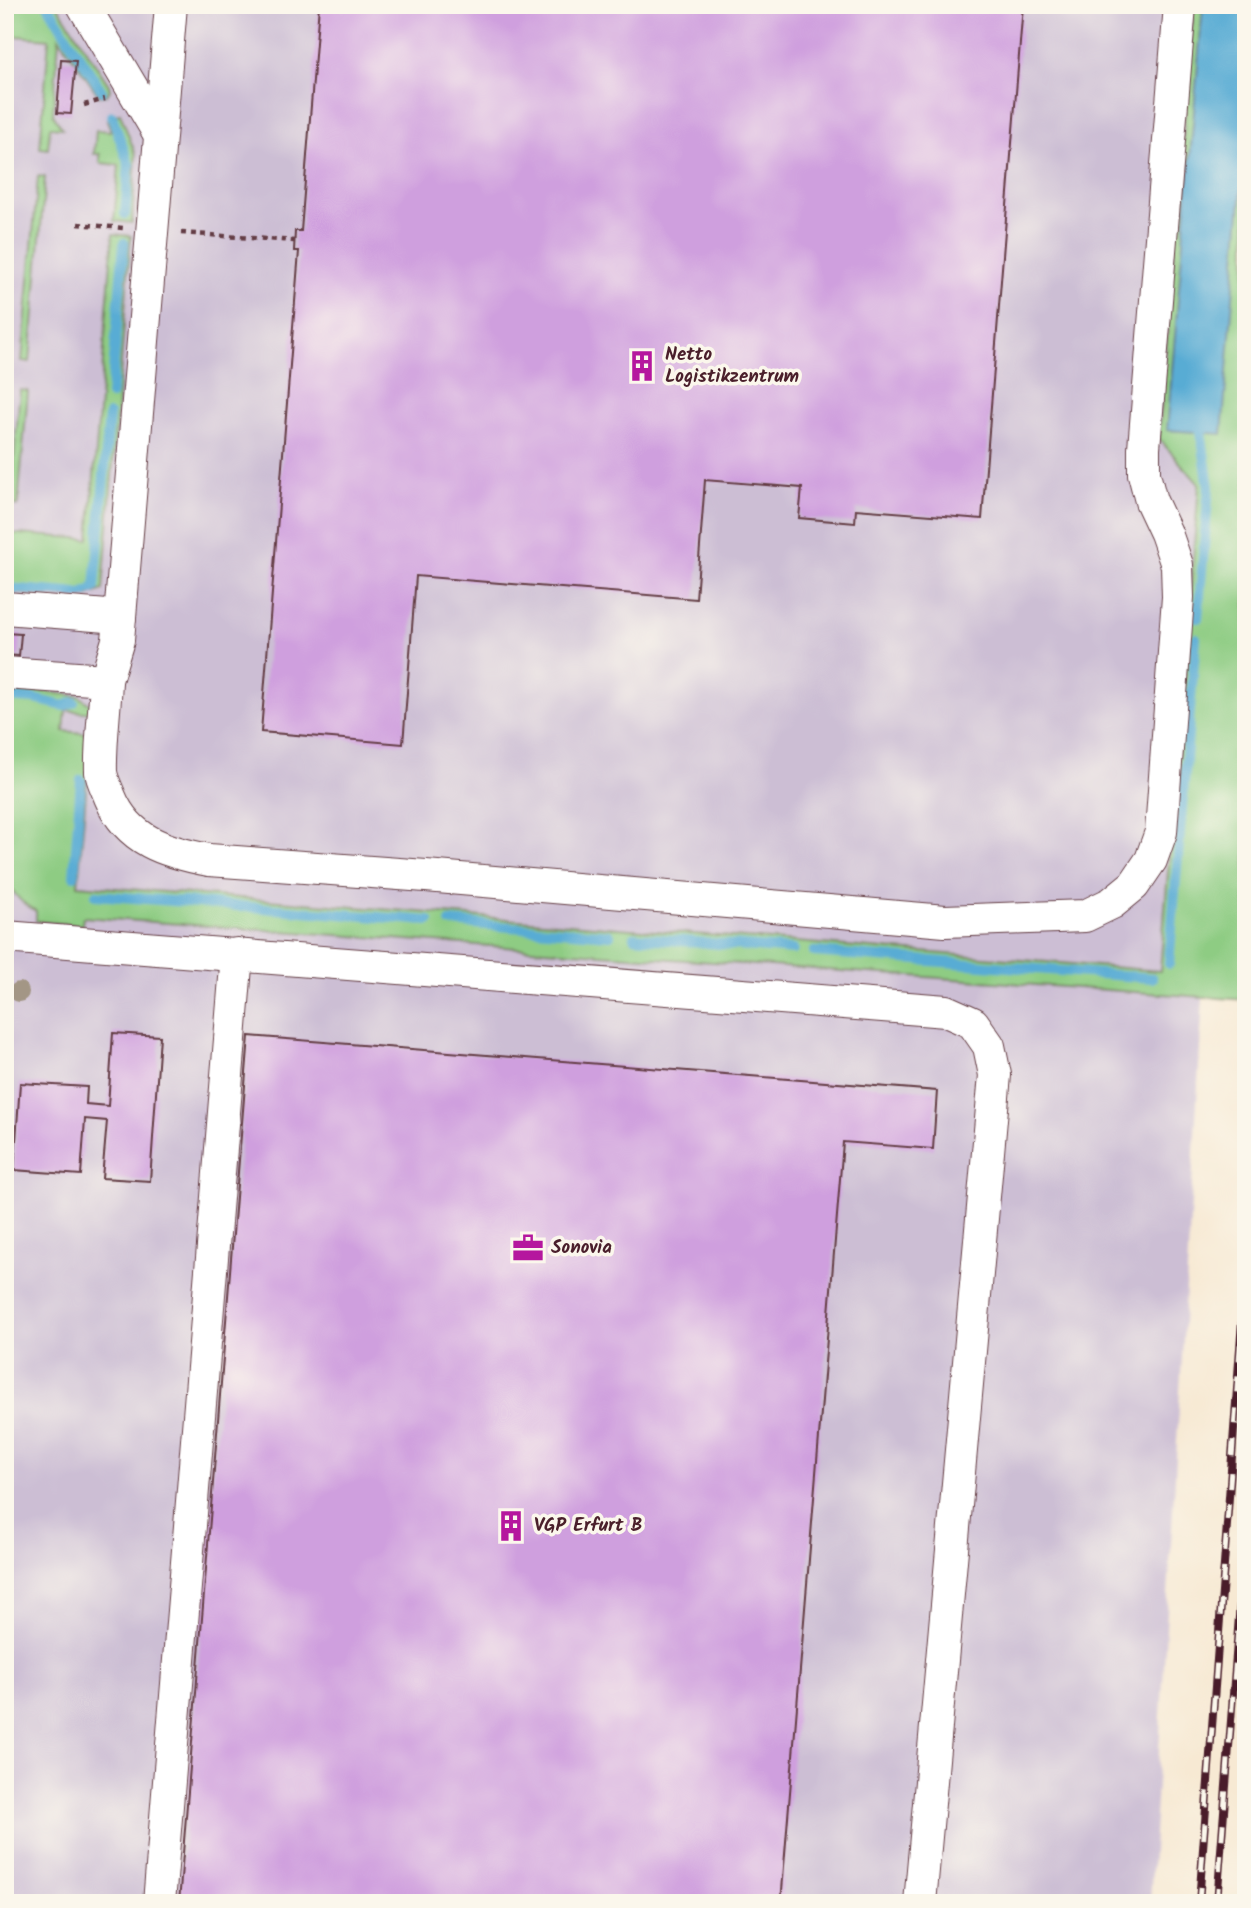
<svg xmlns="http://www.w3.org/2000/svg" width="1251" height="1908" font-family="Kalam,sans-serif">
  <rect width="100%" height="100%" fill="#fbf7ec"/>
  <filter id="ink" filterUnits="userSpaceOnUse"><feTurbulence type="fractalNoise" baseFrequency=".0143" numOctaves="2"/><feDisplacementMap in="SourceGraphic" scale="14" xChannelSelector="R" yChannelSelector="G"/><feConvolveMatrix kernelMatrix="1 2 1 2 8 2 1 2 1" color-interpolation-filters="sRGB"/></filter>
  <filter id="wash" filterUnits="userSpaceOnUse"><feTurbulence type="fractalNoise" baseFrequency=".00686" numOctaves="4" result="noise"/><feDisplacementMap in="SourceGraphic" scale="28" xChannelSelector="R" yChannelSelector="G"/><feGaussianBlur stdDeviation="1.57" result="paint"/><feColorMatrix in="noise" values="0 0 0 0 0 0 0 0 0 0 0 0 0 0 0 0 0 1.4 0 .05"/><feComposite in="paint" operator="in"/></filter>
  <g filter="url(#wash)">
    <rect width="100%" height="100%" fill="#f7e9d3"/>
    <polygon fill="#ccbed4" points="5,5 1246,5 1234,544 1203,998 1150,1903 5,1903"/>
    <g fill="#8ecc83" stroke="#6c7657" stroke-width="2">
      <polygon points="5,5 57,5 109,85 110,90 107,95 99,96 59,38 53,114 62,128 50,127 48,149 40,148 49,39 5,35"/>
      <path d="M1194 5H1246V1000L83 917 82 925 36 921V911C17 901 11 891 5 871V687L79 696 92 706V713L66 710 64 731 91 734 78 885 1160 971 1199 484 1159 439Z"/>
      <polygon points="120,113 136,155 132,223 114,221 119,165 100,163 100,154 94,154 96,130 111,131 107,120"/>
      <polygon points="38,176 45,177 30,362 22,361"/>
      <polygon points="113,234 131,236 103,590 83,598 5,593 5,533 89,539"/>
      <polygon points="20,390 28,391 18,506 10,504"/>
    </g>
    <polygon fill="#58acd4" stroke="#516680" stroke-width="2" points="1203,5 1246,5 1246,137 1222,434 1167,430"/>
    <g fill="none" stroke-linecap="round" stroke-linejoin="round">
      <g stroke="#58acd4" stroke-width="10">
        <polyline points="48,5 70,42 102,91"/>
        <polyline points="112,116 129,165 125,214"/>
        <polyline points="111,395 124,243"/>
        <polyline points="5,588 81,594 95,588 109,415"/>
        <polyline points="1198,618 1209,487 1201,432"/>
        <polyline points="5,697 34,699 64,706 74,702"/>
        <polyline points="74,876 81,780"/>
        <polyline points="96,895 429,921"/>
        <polyline points="450,922 610,935"/>
        <polyline points="634,937 793,950"/>
        <polyline points="814,952 1152,978"/>
        <polyline points="1169,964 1196,638"/>
      </g>
    </g>
    <g id="blocks">
      <g fill="#cf9fde">
        <polygon points="319,5 1023,5 982,519 856,509 855,523 799,518 802,488 705,480 696,599 416,576 403,744 261,732 299,251 294,251 295,231 301,231"/>
        <polygon points="61,60 76,61 71,114 57,113"/>
        <polygon points="5,633 21,634 19,656 5,655"/>
        <polygon points="113,1033 160,1036 150,1181 102,1178 107,1121 85,1119 81,1175 14,1170 20,1083 87,1087 86,1104 108,1106"/>
        <polygon points="249,1036 937,1091 933,1149 843,1142 781,1903 179,1903"/>
      </g>
    </g>
  </g>
  <g filter="url(#ink)">
    <use href="#blocks" fill-opacity="0" stroke="#643d44" stroke-width="2"/>
    <g fill="none" stroke-linecap="round" stroke-linejoin="round">
      <defs>
        <g id="minor">
          <polyline points="83,5 160,135"/>
          <polyline points="5,608 120,617 171,5"/>
          <path d="M5 673 106 680C105 710 100 742 101 772 102 780 107 789 110 797 128 841 166 852 209 860L426 876 945 921 1085 916 1112 903 1134 885 1151 860 1161 832 1178 597 1177 565 1166 533 1151 501 1144 474V448L1180 5"/>
          <polyline points="106,680 118,640 120,617"/>
          <polyline points="5,937 946,1011 973,1023 989,1046 995,1075 920,1903"/>
          <polyline points="159,1903 237,954"/>
        </g>
      </defs>
      <use href="#minor" stroke="#643d44" stroke-width="34"/>
      <g stroke="#643d44" stroke-width="4.5" stroke-dasharray="5 5" stroke-linecap="butt">
        <polyline points="84,105 105,99"/>
        <polyline points="78,224 123,228"/>
        <polyline points="181,233 295,241"/>
      </g>
      <use href="#minor" stroke="#fff" stroke-width="32"/>
      <defs>
        <g id="rail">
          <polyline points="1199,1903 1246,1267"/>
          <polyline points="1217,1903 1246,1525"/>
        </g>
      </defs>
      <use href="#rail" stroke="#4a1f2b" stroke-width="8"/>
      <use href="#rail" stroke="#fbf7ec" stroke-width="5" stroke-dasharray="16" stroke-linecap="butt"/>
    </g>
    <circle fill="#a39685" cx="19" cy="992" r="10"/>
  </g>
  <defs>
    <symbol id="building-bare" viewBox="-9 -9 18 18"><path d="M-4-6H4V6H1V3H-1V6H-4ZM-2.5-4.3h1.7v1.8h-1.7ZM.8-4.3h1.7v1.8H.8ZM-2.5-1h1.7V.8h-1.7ZM.8-1h1.7V.8H.8Z" fill="#b5179e" stroke="#fbf7ec" stroke-width="2.5" paint-order="stroke"/></symbol>
    <symbol id="office-bare" viewBox="-9 -9 18 18"><path d="M-6-3h4V-5.5h4V-3h4V5H-6ZM-1-4.5V-3h2v-1.5ZM-6 0V1H6V0Z" fill="#b5179e" stroke="#fbf7ec" stroke-width="2.5" paint-order="stroke"/></symbol>
  </defs>
  <g fill-rule="evenodd">
    <use href="#building-bare" x="620" y="344" width="44" height="44"/>
    <use href="#office-bare" x="506" y="1226" width="44" height="44"/>
    <use href="#building-bare" x="489" y="1504" width="44" height="44"/>
  </g>
  <g text-anchor="middle" dominant-baseline="central" stroke-width="7" stroke-linejoin="round" paint-order="stroke">
    <g font-size="19" font-weight="bold" fill="#4a1f2b" stroke="#fbf7ec" text-anchor="start">
      <text x="665" y="355">Netto<tspan x="665" dy="22">Logistikzentrum</tspan></text>
      <text x="551" y="1248">Sonovia</text>
      <text x="534" y="1526">VGP Erfurt B</text>
    </g>
  </g>
  <rect width="1251" height="1908" fill="none" stroke="#fbf7ec" stroke-width="28"/>
</svg>
